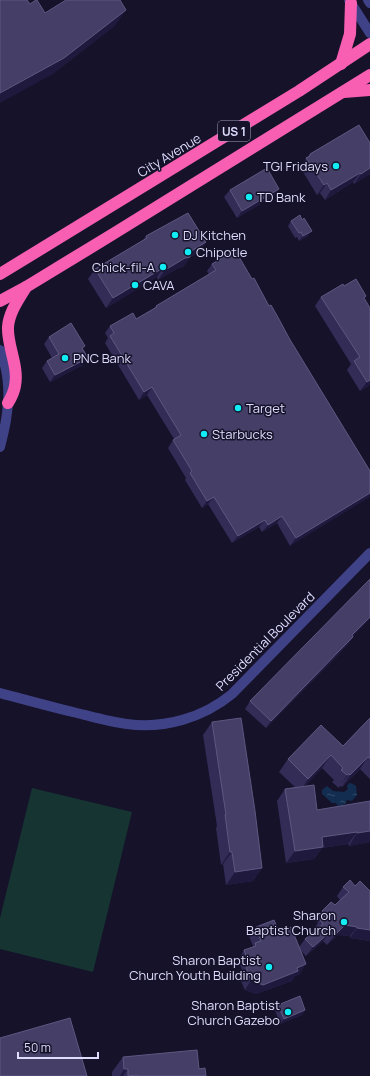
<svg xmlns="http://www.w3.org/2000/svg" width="370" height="1076" font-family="Manrope,sans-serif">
  <defs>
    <pattern id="water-ripples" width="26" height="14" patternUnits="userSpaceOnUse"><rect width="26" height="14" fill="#122d4f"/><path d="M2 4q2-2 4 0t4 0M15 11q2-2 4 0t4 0" fill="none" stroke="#344b69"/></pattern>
  </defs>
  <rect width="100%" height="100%" fill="#15122a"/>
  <polygon fill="#163431" points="32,788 132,812 93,972 0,949 0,918"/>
  <polygon fill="url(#water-ripples)" points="349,783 353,784 356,786 357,795 352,801 347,800 345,804 338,806 336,803 332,803 322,794 322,790 327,786 333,791 344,792 348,789 347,786"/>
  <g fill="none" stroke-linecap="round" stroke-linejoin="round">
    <g stroke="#404287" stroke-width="10">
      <polyline points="349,0 370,33"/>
      <polyline points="368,0 370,3"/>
      <path d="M0 350C13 382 9 414 0 447"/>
      <path d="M0 693C26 700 51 707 77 713 93 717 110 722 127 724 164 729 203 718 232 694L370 553"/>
    </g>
    <g stroke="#f85eb1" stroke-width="12">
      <polyline points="341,64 350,34 351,3"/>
      <polyline points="344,92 370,90"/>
      <polyline points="0,274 299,91 370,44"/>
      <polyline points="0,301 26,287 113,234 370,75"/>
      <path d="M8 403C11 398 14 392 15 386 19 366 7 346 8 327 9 312 19 299 26 287"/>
    </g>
  </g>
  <g fill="#322c57">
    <polygon points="310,154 370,174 354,184 353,182 325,200 320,193 317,195 300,167"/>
    <polygon points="279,189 274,196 237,218 224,197 230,190"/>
    <polygon points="291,221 308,236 299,241 297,237 295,238 288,226"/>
    <polygon points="146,236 206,242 199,252 190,257 183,267 178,268 158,280 157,277 106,308 88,279 95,269 143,240"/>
    <polygon points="212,264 269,306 370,471 290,546 277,523 262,532 259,527 232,543 208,504 202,508 185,480 186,478 168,448 173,440 174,439 147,395 139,400 105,343 108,338 105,333 110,326 136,319 154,308 156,306 209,274 207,271"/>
    <polygon points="344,286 364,299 370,385 360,391 347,370 351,364 315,306 321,297"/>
    <polygon points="49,337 83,349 83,365 50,382 42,368 47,361 52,358 44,344"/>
    <polygon points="353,636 348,644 334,659 266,728 245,709 250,701"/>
    <polygon points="370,718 370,779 360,769 342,787 340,786 339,788 332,782 334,780 322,768 305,786 317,810 370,801 370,842 349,846 348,844 322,848 314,859 286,863 277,801 285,789 295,787 279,772 288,759 343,746"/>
    <polygon points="212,722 262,868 253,881 226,885 223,864 221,865 216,828 217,826 203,735"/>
    <polygon points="350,880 370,941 350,938 350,936 338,935 327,945 323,941 306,956 301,951 300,974 295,976 292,981 256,994 245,990 239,977 243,972 238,960 244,950 252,948 253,946 249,936 256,927 279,932 299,947 305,939 314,931 313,930 318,923 315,920 322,911 335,905 340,900 337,896 343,887"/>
    <polygon points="278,1005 305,1010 302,1015 280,1024 275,1010"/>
    <polygon points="123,1057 199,1069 206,1076 112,1076 112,1072"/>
  </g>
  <g fill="#1f1a3d">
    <polygon points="126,10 115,26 53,74 0,103 0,93"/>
    <polygon points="370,168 370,174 354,184 361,174"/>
    <polygon points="360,173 353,182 325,200 331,190"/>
    <polygon points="327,183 320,193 317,195 324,185"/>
    <polygon points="279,189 274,196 237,218 242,211"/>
    <polygon points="312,231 308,236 299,241 303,236"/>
    <polygon points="206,242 199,252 190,257 183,267 178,268 158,280 165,270 190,252"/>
    <polygon points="163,268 157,277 106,308 113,298"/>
    <polygon points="88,358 83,365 50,382 55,375"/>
    <polygon points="370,380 370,385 360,391 367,382"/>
    <polygon points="152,387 147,395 139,400 144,392"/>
    <polygon points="370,493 370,497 290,546 296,538"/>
    <polygon points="214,497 208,504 202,508 207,501"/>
    <polygon points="282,516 277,523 262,532 268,525"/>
    <polygon points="265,520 259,527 232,543 238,536"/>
    <polygon points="370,617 370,619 347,643 352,635"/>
    <polygon points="353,637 348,644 334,659 266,728 271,721"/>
    <polygon points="331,755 322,768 300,792 308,779"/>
    <polygon points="368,757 360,769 342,787 350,775"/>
    <polygon points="349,774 340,786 339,788 347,775"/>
    <polygon points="370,831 370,842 349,846 357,833"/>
    <polygon points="357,832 348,844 322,848 314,859 286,863 295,851 322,837"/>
    <polygon points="230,852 232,852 223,864 221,865"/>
    <polygon points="262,868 253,881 226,885 235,872"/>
    <polygon points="345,925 357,927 350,936 338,935 327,945 334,936"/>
    <polygon points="357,928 370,930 370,941 350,938"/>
    <polygon points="330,932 323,941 306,956 313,947"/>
    <polygon points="306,964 300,974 295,976 292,981 256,994 245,990 251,980 297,968"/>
    <polygon points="305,1010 302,1015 280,1024 284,1019"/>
    <polygon points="124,1069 128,1069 123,1076 120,1076"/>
  </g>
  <g fill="#453f68" stroke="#5d5880">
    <polygon points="0,0 27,0 30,4 36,0 37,0 45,13 66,0 120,0 126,10 64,58 0,93"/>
    <polygon points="359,125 370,143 370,168 361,174 360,173 331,190 327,183 324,185 306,158 310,156 310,154"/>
    <polygon points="267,168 279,189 242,211 230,190"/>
    <polygon points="188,213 206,242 190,252 190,257 185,258 165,270 163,268 113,298 95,269 147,238 146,236"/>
    <polygon points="300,215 302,220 304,218 312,231 303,236 301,232 299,233 291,221"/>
    <polygon points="235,250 252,279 254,278 269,306 271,305 280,321 289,338 370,471 370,493 296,538 282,516 268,525 265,520 238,536 214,497 207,501 190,473 192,471 173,440 181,435 152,387 144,392 110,336 114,333 110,326 133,313 136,319 157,307 156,306 216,270 212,264"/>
    <polygon points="356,279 366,296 364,298 370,308 370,380 367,382 354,361 360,357 321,297 343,284 344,286"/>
    <polygon points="71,323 85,346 82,348 88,358 55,375 47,361 59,354 49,337"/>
    <polygon points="370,579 370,617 352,635 353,637 339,651 271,721 250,701"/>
    <polygon points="241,718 255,811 262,868 235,872 232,852 230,852 225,815 226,815 212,722"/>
    <polygon points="370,718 370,758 368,757 350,775 349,774 347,775 341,770 343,768 331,755 308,779 288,759 321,725 343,746"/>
    <polygon points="314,785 317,810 370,801 370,831 357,833 357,832 322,837 323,847 295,851 285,789"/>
    <polygon points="350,880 355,886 360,881 370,891 370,930 357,928 357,927 345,925 334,936 330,932 313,947 305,939 323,924 320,920 326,915 322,911 331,902 335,905 349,892 343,887"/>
    <polygon points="274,920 279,932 291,927 306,964 297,968 298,971 263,985 251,980 246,967 250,966 244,950 256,946 255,943 261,941 256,927"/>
    <polygon points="300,996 305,1010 284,1019 278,1005"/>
    <polygon points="70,1018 87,1076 0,1076 0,1038"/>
    <polygon points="197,1050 199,1069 205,1068 206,1076 137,1076 137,1075 128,1076 128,1069 124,1069 123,1057"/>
  </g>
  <g fill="#12ecf4" stroke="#15122a" stroke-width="1.5">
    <circle cx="336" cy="166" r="4"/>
    <circle cx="249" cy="197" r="4"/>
    <circle cx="175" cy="235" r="4"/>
    <circle cx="188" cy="252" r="4"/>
    <circle cx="163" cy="267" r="4"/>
    <circle cx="135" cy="285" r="4"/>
    <circle cx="65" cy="358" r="4"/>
    <circle cx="238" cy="408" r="4"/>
    <circle cx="204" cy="434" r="4"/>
    <circle cx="344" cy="922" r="4"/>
    <circle cx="269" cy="967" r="4"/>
    <circle cx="288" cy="1012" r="4"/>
  </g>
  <g text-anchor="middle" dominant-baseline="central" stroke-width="3" stroke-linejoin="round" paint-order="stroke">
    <rect fill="#15122a" stroke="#a2a0be" stroke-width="1" x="218" y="121" width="32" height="20" rx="3"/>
    <g font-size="12" font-weight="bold" fill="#dfddfd">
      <text x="234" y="131">US 1</text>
    </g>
    <g font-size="13" fill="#dfddfd" stroke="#15122a">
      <text transform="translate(169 155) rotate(-31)">City Avenue</text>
      <text transform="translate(265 641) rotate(-45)">Presidential Boulevard</text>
    </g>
    <g font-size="13" fill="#dfddfd" stroke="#15122a" text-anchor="start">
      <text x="328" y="166" text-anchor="end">TGI Fridays</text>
      <text x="257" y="197">TD Bank</text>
      <text x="183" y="235">DJ Kitchen</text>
      <text x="196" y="252">Chipotle</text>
      <text x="155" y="267" text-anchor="end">Chick-fil-A</text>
      <text x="143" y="285">CAVA</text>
      <text x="73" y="358">PNC Bank</text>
      <text x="246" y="408">Target</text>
      <text x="212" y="434">Starbucks</text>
      <text x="336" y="915" text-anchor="end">Sharon<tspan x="336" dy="15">Baptist Church</tspan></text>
      <text x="261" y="960" text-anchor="end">Sharon Baptist<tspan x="261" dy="15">Church Youth Building</tspan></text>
      <text x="280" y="1005" text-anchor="end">Sharon Baptist<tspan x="280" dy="15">Church Gazebo</tspan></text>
    </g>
  </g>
  <path d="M18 1052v6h80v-6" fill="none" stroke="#dfddfd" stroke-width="2"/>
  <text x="24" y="1052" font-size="12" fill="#dfddfd" stroke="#15122a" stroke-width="3" paint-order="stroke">50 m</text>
</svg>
